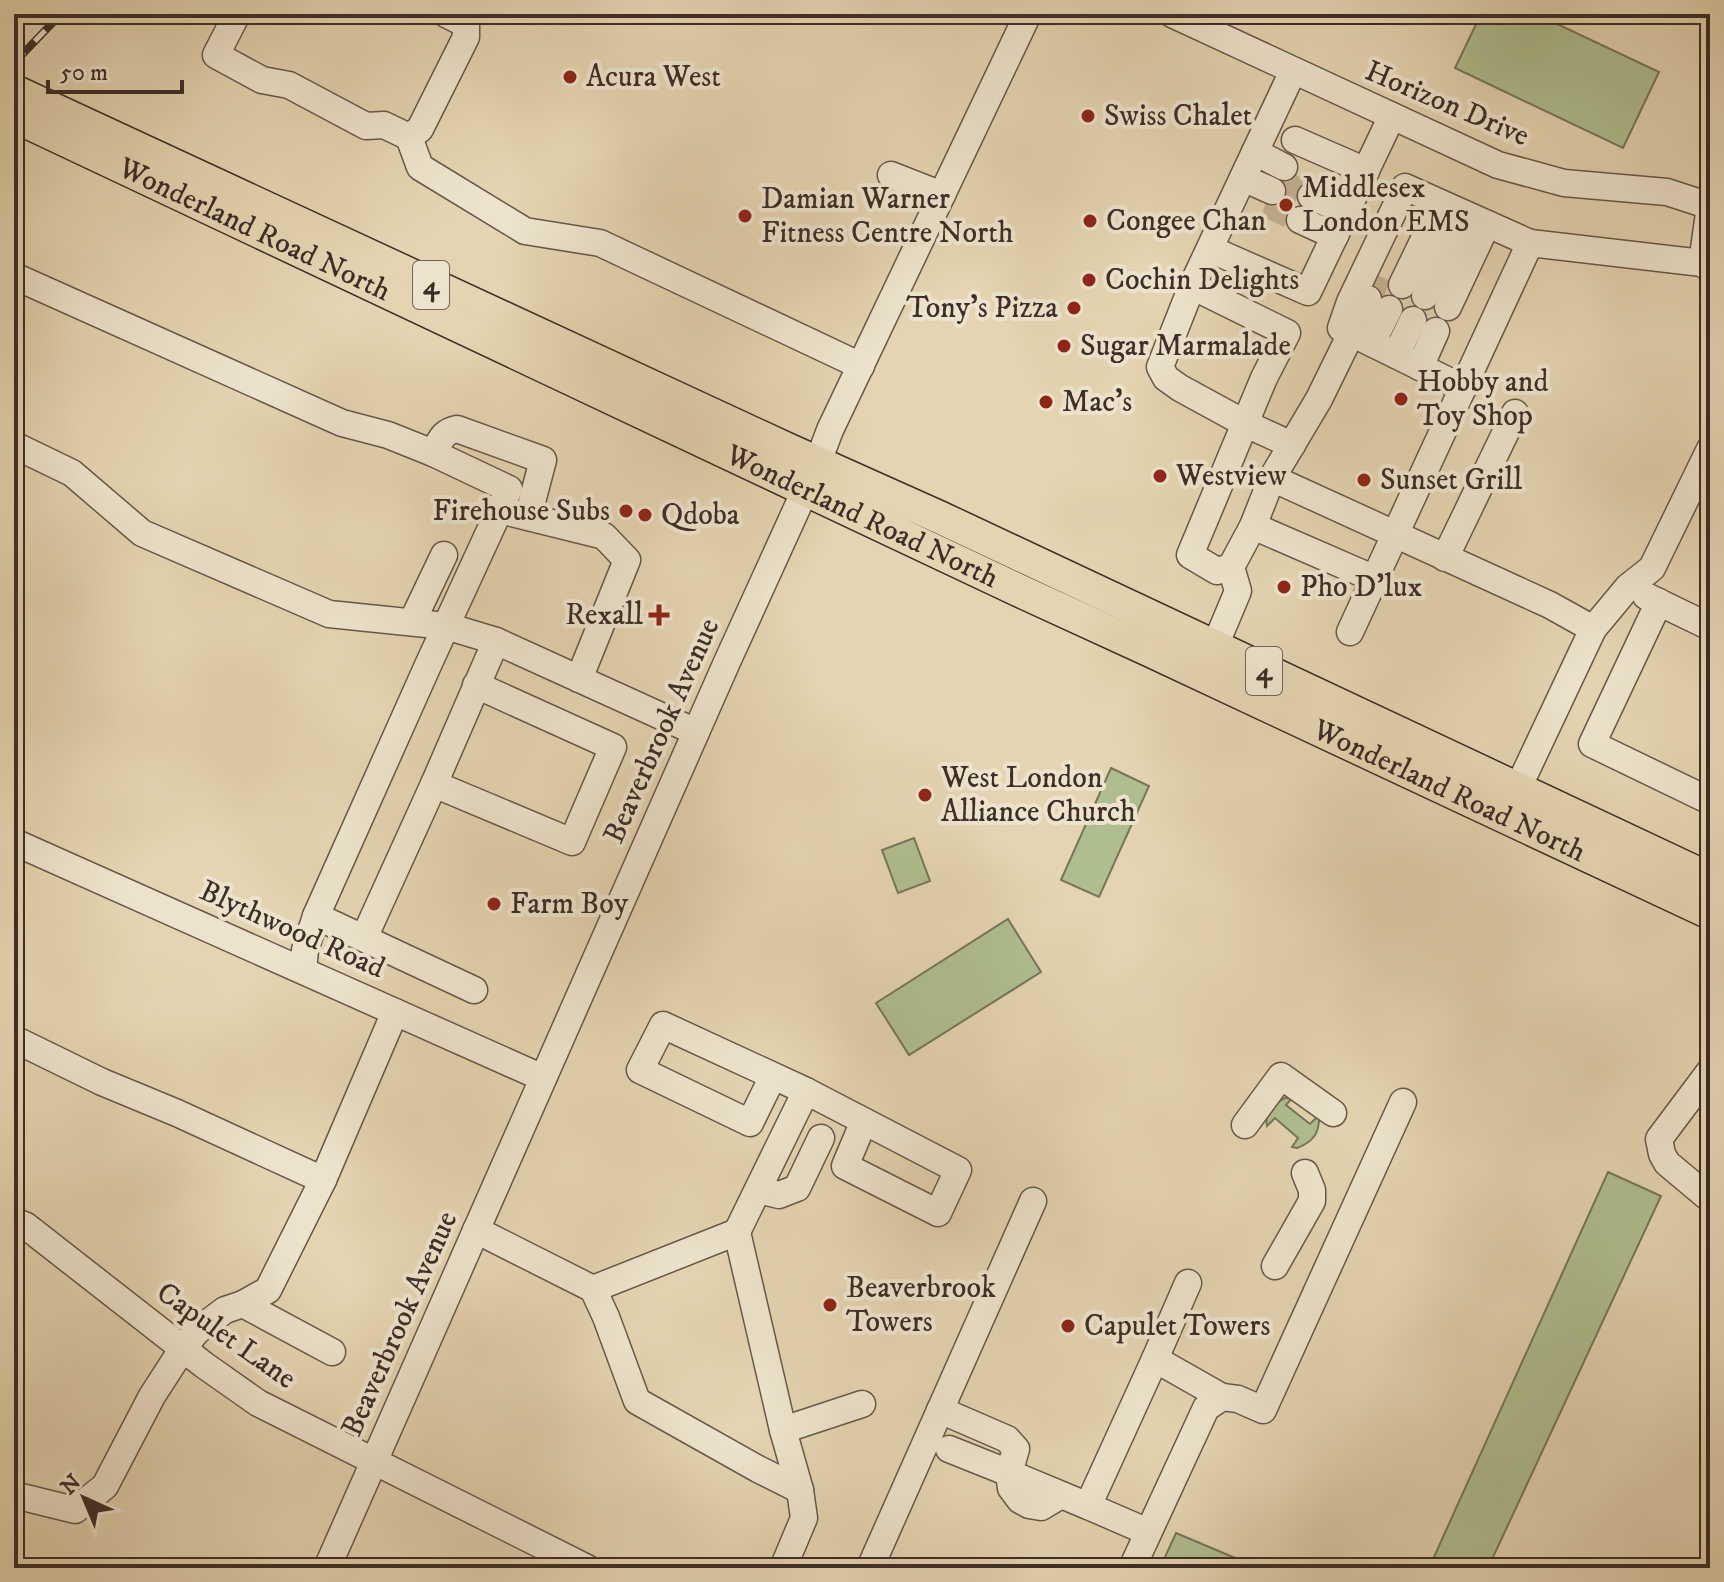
<svg xmlns="http://www.w3.org/2000/svg" width="1724" height="1582" font-family="'IM FELL DW Pica',serif">
  <rect width="100%" height="100%" fill="#e4d4b1"/>
  <filter id="stains"><feTurbulence type="fractalNoise" baseFrequency=".0025" numOctaves="4"/><feColorMatrix values="0 0 0 0 .2 0 0 0 0 .09 0 0 0 0 .02 0 0 0 .5 -.17"/></filter>
  <radialGradient id="worn" r=".72"><stop offset=".6" stop-color="#630" stop-opacity="0"/><stop offset="1" stop-color="#630" stop-opacity=".3"/></radialGradient>
  <g fill="#afbe8f" stroke="#76765c" stroke-width="2">
    <polygon points="1481,14 1536,14 1659,72 1623,148 1455,68"/>
    <polygon points="1111,768 1149,786 1099,897 1061,880"/>
    <polygon points="914,838 930,881 898,893 882,850"/>
    <polygon points="1008,919 1041,972 909,1055 876,1003"/>
    <path d="M1285 1098H1292L1286 1105 1310 1124 1319 1115C1320 1133 1313 1142 1297 1148L1292 1147 1298 1138 1275 1118 1267 1126C1264 1114 1274 1103 1285 1098Z"/>
    <polygon points="1608,1172 1661,1196 1488,1568 1429,1568"/>
    <polygon points="1176,1533 1259,1568 1160,1568"/>
  </g>
  <g fill="none" stroke-linecap="round" stroke-linejoin="round">
    <g stroke="#c3b396" stroke-width="26" stroke-dasharray="26 13" stroke-linecap="butt">
      <polyline points="1277,180 1311,196"/>
      <polyline points="1266,204 1300,220"/>
      <polyline points="1368,299 1380,274"/>
    </g>
    <defs>
      <g id="minor">
        <polyline points="237,14 216,55 262,80 289,85 366,126 384,125 409,137 420,167 525,231 600,243 861,366"/>
        <polyline points="1172,14 1498,165 1564,183 1667,192 1710,206"/>
        <polyline points="409,137 420,129 466,37 466,24 446,14"/>
        <polyline points="1295,140 1366,171"/>
        <polyline points="1255,152 1284,167"/>
        <polyline points="891,175 942,195"/>
        <polyline points="1243,178 1272,191"/>
        <polyline points="1311,196 1346,212"/>
        <polyline points="1300,220 1335,236"/>
        <polyline points="1210,249 1308,292 1392,116"/>
        <polyline points="1702,263 1710,206"/>
        <polyline points="14,276 342,423 388,435 433,453 509,489 429,663 316,916 305,950 303,970"/>
        <polyline points="1402,285 1441,204"/>
        <polyline points="1192,286 1287,333 1264,378 1190,555 1217,571 1231,567 1253,526 1272,478 1319,399 1368,299"/>
        <polyline points="1425,296 1464,214"/>
        <polyline points="1448,307 1487,224"/>
        <polyline points="1372,343 1389,309"/>
        <polyline points="1396,355 1413,320"/>
        <polyline points="1420,367 1436,331"/>
        <polyline points="1463,388 1341,328 1350,302 1405,187 1530,243"/>
        <polyline points="14,445 72,473 142,533 329,614 446,626 496,641 696,732"/>
        <polyline points="1292,445 1246,424 1180,388 1166,378 1160,367 1192,286 1293,71"/>
        <path d="M433 453C441 440 442 432 457 429L543 460 528 517"/>
        <polyline points="1272,478 1550,605 1593,629"/>
        <polyline points="500,510 604,536 627,560 579,679"/>
        <polyline points="1253,526 1375,579"/>
        <polyline points="1445,558 1515,413"/>
        <polyline points="1646,596 1710,627"/>
        <polyline points="1659,602 1592,744 1710,801"/>
        <polyline points="412,622 444,555"/>
        <polyline points="1350,632 1530,243 1702,263 1710,269"/>
        <polyline points="1207,665 1238,591 1231,567"/>
        <polyline points="434,784 572,842 613,747 476,685"/>
        <polyline points="1510,805 1593,629 1628,587 1652,568 1710,449"/>
        <polyline points="14,842 543,1078"/>
        <polyline points="316,916 474,990"/>
        <polyline points="364,938 434,784 496,641"/>
        <polyline points="14,1039 102,1082 177,1113 323,1180 268,1290 243,1304 225,1310 197,1331 183,1348 152,1396 105,1486 75,1510 14,1495"/>
        <polyline points="1710,1071 1659,1139 1662,1154 1667,1163 1710,1199"/>
        <polyline points="806,1091 958,1170 938,1213 845,1166 864,1121"/>
        <polyline points="1245,1125 1281,1076 1333,1113"/>
        <polyline points="323,1180 395,1012"/>
        <polyline points="758,1190 779,1195 797,1188 821,1138"/>
        <polyline points="14,1221 26,1226 204,1365 258,1403 587,1568"/>
        <polyline points="476,1230 593,1289 606,1317 637,1401 758,1469 800,1490"/>
        <polyline points="737,1232 806,1091 663,1025 640,1070 750,1123 773,1076"/>
        <polyline points="1275,1266 1312,1201 1312,1190 1305,1173"/>
        <polyline points="593,1289 737,1232 783,1430 800,1490 804,1518 783,1568"/>
        <polyline points="243,1304 332,1352"/>
        <polyline points="1155,1359 1188,1283"/>
        <polyline points="940,1410 1007,1439 1016,1449 1009,1473 949,1449"/>
        <polyline points="783,1430 862,1404"/>
        <polyline points="1009,1473 1088,1506"/>
        <polyline points="1009,1473 1011,1488 1020,1500 1029,1505 1041,1507 1061,1495"/>
        <polyline points="1148,1532 1088,1506 1155,1359 1222,1397"/>
        <polyline points="327,1568 727,662 818,462 830,430 1028,14"/>
        <polyline points="870,1568 1033,1201"/>
        <polyline points="1132,1568 1206,1408 1222,1397 1238,1399 1263,1410 1403,1102"/>
      </g>
      <g id="major">
        <polyline points="14,91 789,450 939,517 1710,879"/>
        <path id="s1" d="M14 116 1018 590 1151 651 1710 913"/>
      </g>
    </defs>
    <use href="#minor" stroke="#67584a" stroke-width="29"/>
    <use href="#major" stroke="#3d2e28" stroke-width="35"/>
    <use href="#minor" stroke="#ede3cc" stroke-width="26"/>
    <use href="#major" stroke="#e4d4b1" stroke-width="32"/>
    <defs>
      <polyline id="rail" points="14,63 61,14"/>
    </defs>
    <use href="#rail" stroke="#3d2e28" stroke-width="8"/>
    <use href="#rail" stroke="#ede3cc" stroke-width="5" stroke-dasharray="15" stroke-linecap="butt"/>
  </g>
  <g fill="#8f2418" stroke="#ede3cc" stroke-width="3">
    <circle cx="570" cy="77" r="8"/>
    <circle cx="1088" cy="116" r="8"/>
    <circle cx="1286" cy="205" r="8"/>
    <circle cx="745" cy="216" r="8"/>
    <circle cx="1090" cy="221" r="8"/>
    <circle cx="1089" cy="280" r="8"/>
    <circle cx="1074" cy="308" r="8"/>
    <circle cx="1064" cy="346" r="8"/>
    <circle cx="1401" cy="399" r="8"/>
    <circle cx="1046" cy="402" r="8"/>
    <circle cx="1160" cy="476" r="8"/>
    <circle cx="1364" cy="480" r="8"/>
    <circle cx="626" cy="511" r="8"/>
    <circle cx="645" cy="515" r="8"/>
    <circle cx="1284" cy="587" r="8"/>
    <path d="M655 603h8v8h8v8h-8v8h-8v-8h-8v-8h8z"/>
    <circle cx="925" cy="795" r="8"/>
    <circle cx="494" cy="904" r="8"/>
    <circle cx="830" cy="1305" r="8"/>
    <circle cx="1068" cy="1326" r="8"/>
  </g>
  <g text-anchor="middle" dominant-baseline="central" stroke-width="8" stroke-linejoin="round" paint-order="stroke">
    <g fill="#ede3cc" stroke="#726459" stroke-width="2">
      <rect x="413" y="261" width="36" height="48" rx="6"/>
      <rect x="1246" y="647" width="36" height="48" rx="6"/>
    </g>
    <g font-size="28" font-weight="bold" fill="#3d2e28">
      <text x="431" y="285">4</text>
      <text x="1264" y="671">4</text>
    </g>
    <g font-size="30" fill="#3d2e28" stroke="#ede3cc" text-anchor="start">
      <text x="586" y="77">Acura West</text>
      <text x="1104" y="116">Swiss Chalet</text>
      <text x="1302" y="188">Middlesex<tspan x="1302" dy="34">London EMS</tspan></text>
      <text x="761" y="199">Damian Warner<tspan x="761" dy="34">Fitness Centre North</tspan></text>
      <text x="1106" y="221">Congee Chan</text>
      <text x="1105" y="280">Cochin Delights</text>
      <text x="1058" y="308" text-anchor="end">Tony's Pizza</text>
      <text x="1080" y="346">Sugar Marmalade</text>
      <text x="1417" y="382">Hobby and<tspan x="1417" dy="34">Toy Shop</tspan></text>
      <text x="1062" y="402">Mac's</text>
      <text x="1176" y="476">Westview</text>
      <text x="1380" y="480">Sunset Grill</text>
      <text x="610" y="511" text-anchor="end">Firehouse Subs</text>
      <text x="661" y="515">Qdoba</text>
      <text x="1300" y="587">Pho D'lux</text>
      <text x="643" y="615" text-anchor="end">Rexall</text>
      <text x="941" y="778">West London<tspan x="941" dy="34">Alliance Church</tspan></text>
      <text x="510" y="904">Farm Boy</text>
      <text x="846" y="1288">Beaverbrook<tspan x="846" dy="34">Towers</tspan></text>
      <text x="1084" y="1326">Capulet Towers</text>
    </g>
    <g font-size="30" fill="#3d2e28" stroke="#ede3cc">
      <text transform="translate(1447 104) rotate(23)">Horizon Drive</text>
      <text stroke="none"><textPath href="#s1" startOffset="266">Wonderland Road North</textPath></text>
      <text stroke="none"><textPath href="#s1" startOffset="938">Wonderland Road North</textPath></text>
      <text transform="translate(662 731) rotate(-66)">Beaverbrook Avenue</text>
      <text stroke="none"><textPath href="#s1" startOffset="1586">Wonderland Road North</textPath></text>
      <text transform="translate(292 930) rotate(24)">Blythwood Road</text>
      <text transform="translate(400 1324) rotate(-66)">Beaverbrook Avenue</text>
      <text transform="translate(226 1336) rotate(35)">Capulet Lane</text>
    </g>
  </g>
  <rect width="1724" height="1582" fill="none" stroke="#e4d4b1" stroke-width="48"/>
  <rect x="16" y="16" width="1692" height="1550" fill="none" stroke="#3d2e28" stroke-width="4"/>
  <rect x="24" y="24" width="1676" height="1534" fill="none" stroke="#3d2e28" stroke-width="2"/>
  <g transform="translate(84 1498) rotate(316)" stroke="#ede3cc" stroke-width="6" paint-order="stroke">
  <path d="M0-6L14 30L0 20L-14 30Z" fill="#3d2e28"/>
  <text y="-12" font-size="22" font-weight="bold" text-anchor="middle" fill="#3d2e28">N</text>
  </g>
  <path d="M48 80v12h134v-12" fill="none" stroke="#3d2e28" stroke-width="4"/>
  <text x="60" y="80" font-size="24" fill="#3d2e28" stroke="#ede3cc" stroke-width="6" paint-order="stroke">50 m</text>
  <rect width="100%" height="100%" filter="url(#stains)"/>
  <rect width="100%" height="100%" fill="url(#worn)"/>
</svg>
